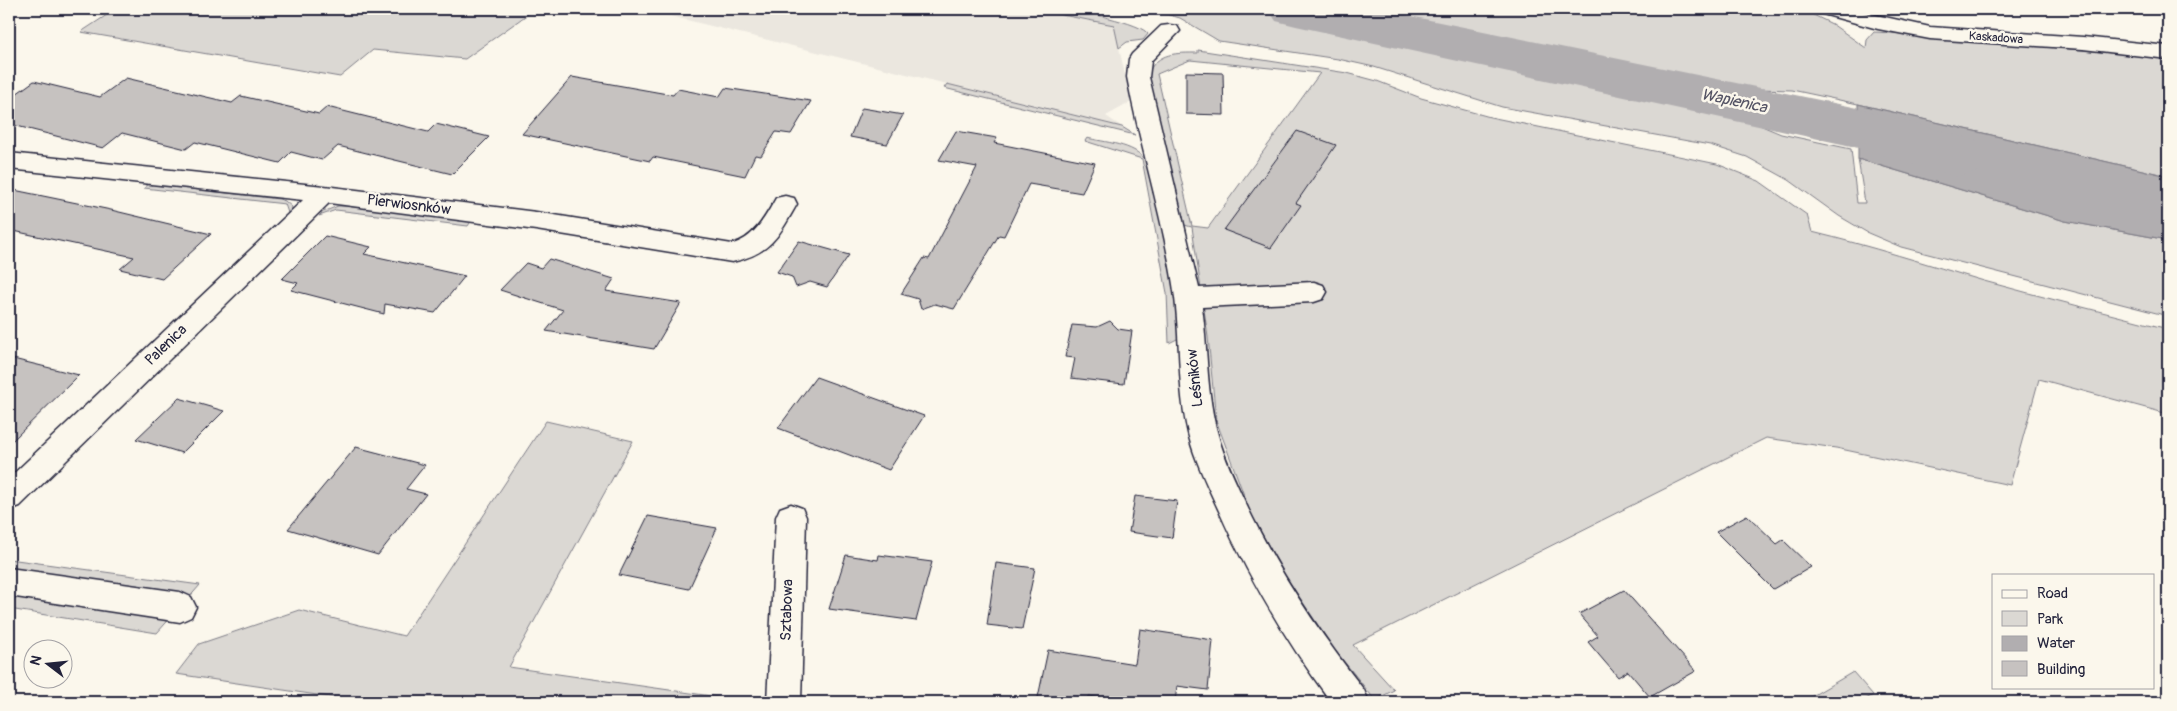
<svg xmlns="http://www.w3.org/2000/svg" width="2177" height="711" font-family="Pangolin,sans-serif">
  <rect width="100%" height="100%" fill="#fbf7ec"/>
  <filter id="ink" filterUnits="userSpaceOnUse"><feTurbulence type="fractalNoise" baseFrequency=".02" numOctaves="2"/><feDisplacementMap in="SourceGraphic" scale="10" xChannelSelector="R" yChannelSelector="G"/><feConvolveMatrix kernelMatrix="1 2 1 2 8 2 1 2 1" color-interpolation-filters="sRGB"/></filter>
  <g filter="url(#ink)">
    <polygon fill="#ebe7df" points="642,9 1031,9 1114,25 1131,102 1106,116 1122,127"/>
    <g fill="#dbd8d3" stroke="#7e7d87" fill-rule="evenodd">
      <polygon points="116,9 535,9 465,59 373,50 340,77 81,32"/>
      <path d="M1031 9C1041 9 1052 8 1063 9 1077 10 1142 23 1148 34L1143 40 1127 42 1119 48 1114 25Z"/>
      <polygon points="1148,9 1254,9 1721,109 1781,134 1851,149 1857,203 1865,203 1858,159 2065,221 2168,240 2168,316 1901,247 1868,233 1839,216 1789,180 1747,157 1710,145 1502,107 1374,67 1338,59 1219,41 1180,18"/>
      <polygon points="1332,9 1801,9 1832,24 1866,48 1867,40 1874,32 1892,33 2168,58 2168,176 1858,104 1792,90 1721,88"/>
      <path d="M1198 50 1347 73 1377 81 1421 98 1490 117 1717 164 1759 181 1807 215 1812 232C1870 246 1927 264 1984 281 2045 298 2107 313 2168 329V414L2039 379 2010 485 1836 448 1766 438 1353 645 1394 690 1375 700 1334 649 1286 577 1251 514 1216 420 1208 337 1192 227 1184 225 1148 74C1157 52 1177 53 1198 53ZM1190 60 1320 73 1208 228 1192 226 1157 74Z"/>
      <polygon points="947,84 1122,127 1135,135 944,88"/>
      <path d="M1087 138C1103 142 1135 144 1145 160 1161 218 1174 277 1179 338L1169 343 1167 293 1142 159 1085 141Z"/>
      <polygon points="149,184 279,199 285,201 292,207 291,213 265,240 257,243 288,213 285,204 144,188"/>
      <polygon points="338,206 346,206 472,220 468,226 336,210 319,216 323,212"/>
      <polygon points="546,421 633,441 509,667 746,701 744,702 364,702 176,674 199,644 299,610 404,636"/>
      <polygon points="9,559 200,585 187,600 9,572"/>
      <polygon points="9,594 173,615 157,633 9,609"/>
      <polygon points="1853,672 1873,695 1861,702 1802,702"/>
    </g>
    <polygon fill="#b1aeb0" stroke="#787681" points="1858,104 2168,176 2168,240 2065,221 1858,159"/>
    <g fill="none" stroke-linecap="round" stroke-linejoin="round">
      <polygon fill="#b1aeb0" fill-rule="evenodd" points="1268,9 1376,9 1858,108 1979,141 1989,156 1979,171 1957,177 1851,146 1296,26 1276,21"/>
    </g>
    <g fill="#c6c2c0" stroke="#22223b">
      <polygon points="1186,72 1223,73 1224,115 1186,114"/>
      <polygon points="572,77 673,95 678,89 719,97 725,88 811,101 791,134 776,132 761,156 755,155 745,176 653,157 650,161 522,134"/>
      <polygon points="126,78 232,103 241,96 319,114 327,107 428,132 436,124 489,137 452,174 338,146 322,160 291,152 280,163 195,142 186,149 122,133 103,148 9,124 9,99 34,81 100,97"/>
      <polygon points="862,108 903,115 887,144 850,137"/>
      <polygon points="956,131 997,138 994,143 1095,163 1082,193 1029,184 1004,236 999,235 954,309 935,304 921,309 918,299 901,294 924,258 929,259 977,167 939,160"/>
      <polygon points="1297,131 1336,145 1296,203 1301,205 1271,248 1224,230"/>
      <polygon points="9,189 111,210 211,234 162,279 120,269 134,257 9,230"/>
      <polygon points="325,236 371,247 364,254 465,276 435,313 385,304 384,314 291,290 298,283 282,279"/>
      <polygon points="799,241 849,255 827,287 810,282 796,287 792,277 777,272"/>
      <polygon points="549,259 614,279 606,291 681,303 654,349 546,331 563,310 500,290 526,263 541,268"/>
      <polygon points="1110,321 1118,329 1132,331 1124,384 1071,378 1075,358 1065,357 1072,325 1097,327"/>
      <polygon points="9,358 79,375 9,444"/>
      <polygon points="816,377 924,416 889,470 778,428"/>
      <polygon points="179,398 224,411 182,453 136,439"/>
      <polygon points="356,447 425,465 406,489 426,494 378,555 288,529"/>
      <polygon points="1135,496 1177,501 1172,538 1129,532"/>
      <polygon points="1747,515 1777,544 1783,540 1811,567 1773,589 1716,532"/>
      <polygon points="648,516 717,528 689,589 619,575"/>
      <polygon points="846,555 878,560 879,555 932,562 916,621 829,609"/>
      <polygon points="996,563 1035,568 1022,629 987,625"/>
      <polygon points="1624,590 1696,671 1650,697 1628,671 1618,677 1604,661 1588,642 1598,636 1579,614"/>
      <polygon points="1140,629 1213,640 1208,690 1177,686 1175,702 1130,702 1089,696 1088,702 1037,702 1048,650 1135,664"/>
    </g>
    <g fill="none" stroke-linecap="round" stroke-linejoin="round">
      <defs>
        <g id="minor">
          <polygon points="1816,9 1849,9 1930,27 2083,37 2168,46 2168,59 2083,49 1930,39 1878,29 1819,13"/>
          <path d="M1169 25 1177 26 1180 31 1151 61 1149 77 1199 288 1314 282 1323 285 1327 292 1323 299 1314 302 1202 307C1208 349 1206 394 1218 435 1224 458 1235 480 1245 502 1277 570 1318 631 1364 690L1369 702H1331C1287 642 1249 579 1219 511 1209 489 1198 467 1191 444 1177 398 1181 347 1175 298 1165 224 1141 151 1127 77L1129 59 1132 54 1161 26Z"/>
          <path d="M9 153 324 186 536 212 732 244C754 239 766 216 776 198L785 196 794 198 797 204C779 236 770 254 732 262L536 230 329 203 20 506 9 510V478L303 200 9 169Z"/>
          <polygon points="791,504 802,508 806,517 801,702 767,702 776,517 780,508"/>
          <polygon points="9,568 180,592 191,597 196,607 191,617 180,622 9,596"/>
        </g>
      </defs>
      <use href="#minor" stroke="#22223b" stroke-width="3"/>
      <use href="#minor" fill="#fbf7ec" fill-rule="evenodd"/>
    </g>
  </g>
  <g text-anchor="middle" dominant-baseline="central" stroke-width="5" stroke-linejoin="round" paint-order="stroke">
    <g font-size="12" fill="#22223b" stroke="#fbf7ec">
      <text transform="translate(1996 38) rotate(4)">Kaskadowa</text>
    </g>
    <g font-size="15" fill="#22223b" stroke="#fbf7ec">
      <text transform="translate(409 205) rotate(7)">Pierwiosnków</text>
      <text transform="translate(166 345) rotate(-44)">Palenica</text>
      <text transform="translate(1195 378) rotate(-96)">Leśników</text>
      <text transform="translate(787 610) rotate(-88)">Sztabowa</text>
    </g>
    <g font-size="16" font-style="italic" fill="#545364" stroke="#fbf7ec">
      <text transform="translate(1734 101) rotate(12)">Wapienica</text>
    </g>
  </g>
  <rect width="2177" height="711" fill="none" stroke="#fbf7ec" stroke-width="30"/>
  <rect x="15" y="15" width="2147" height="681" fill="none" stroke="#22223b" stroke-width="2" filter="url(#ink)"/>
  <rect x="1992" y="574" width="162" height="115" fill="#fbf7ec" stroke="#a4a2a5"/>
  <rect x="2002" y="590" width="25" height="8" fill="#fbf7ec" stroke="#a4a2a5"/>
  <text x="2037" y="598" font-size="15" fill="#22223b">Road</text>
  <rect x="2002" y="611" width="25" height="15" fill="#dbd8d3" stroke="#a4a2a5"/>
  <text x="2037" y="624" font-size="15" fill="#22223b">Park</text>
  <rect x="2002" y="636" width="25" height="15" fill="#b1aeb0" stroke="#a4a2a5"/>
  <text x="2037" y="648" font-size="15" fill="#22223b">Water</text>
  <rect x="2002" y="661" width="25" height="15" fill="#c6c2c0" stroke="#a4a2a5"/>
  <text x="2037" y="674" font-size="15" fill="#22223b">Building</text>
  <g transform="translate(48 664) rotate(286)"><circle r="24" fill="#fbf7ec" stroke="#a4a2a5"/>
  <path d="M0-4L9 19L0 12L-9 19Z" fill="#22223b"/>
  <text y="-8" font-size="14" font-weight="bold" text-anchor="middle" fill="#22223b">N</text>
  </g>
</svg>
